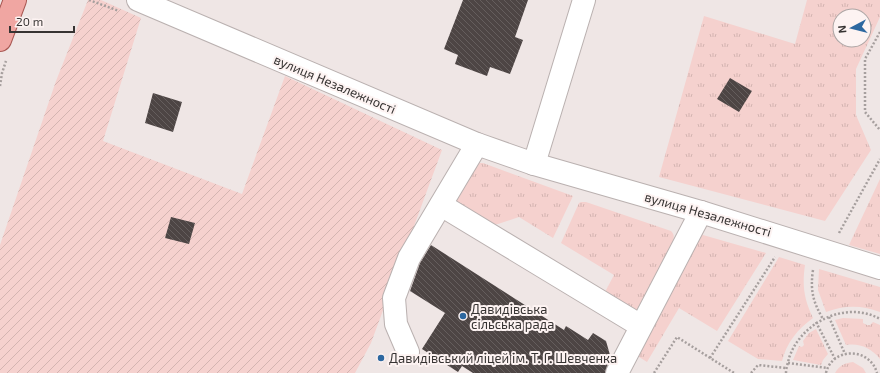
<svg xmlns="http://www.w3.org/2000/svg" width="880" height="373" font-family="'Exo 2',sans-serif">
  <defs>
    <pattern id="grass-tufts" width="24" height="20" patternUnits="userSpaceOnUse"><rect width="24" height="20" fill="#f5d1ce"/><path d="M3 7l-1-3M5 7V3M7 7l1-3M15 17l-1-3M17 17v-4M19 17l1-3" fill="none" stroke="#d3b4b1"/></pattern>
    <pattern id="garden-furrows" width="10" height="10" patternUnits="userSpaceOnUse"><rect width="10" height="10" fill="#f5d1ce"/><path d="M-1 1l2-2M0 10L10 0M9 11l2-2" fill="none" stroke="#d3b4b1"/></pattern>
    <pattern id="building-back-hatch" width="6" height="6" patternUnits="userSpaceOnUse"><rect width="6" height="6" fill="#4d4544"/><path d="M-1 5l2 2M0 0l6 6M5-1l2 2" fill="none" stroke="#655e5d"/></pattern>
  </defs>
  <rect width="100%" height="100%" fill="#efe6e5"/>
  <g fill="url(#grass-tufts)" fill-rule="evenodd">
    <path d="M807 0H880V17L856 69V115L871 150 825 221 659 177 704 16 795 44ZM840 16H864V40H840Z"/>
    <polygon points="480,163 483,163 573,196 553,238 519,217 498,224 490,225 458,208 453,198 476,165"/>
    <polygon points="880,179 880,254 849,245"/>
    <path d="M581 202H586L671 231C675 235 674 238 672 244L639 310 637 311 605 292 614 275 561 243 579 203Z"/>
    <polygon points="703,235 766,253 717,331 679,308 647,362 636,355 696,238"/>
    <path d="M779 257 805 265C802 286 804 299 813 318 797 330 787 342 782 361L758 359 728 341Z"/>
    <path d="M819 269 880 287V312C861 305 845 305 826 312L818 290Z"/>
    <path d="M843 318 863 319V323L867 325H870L873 322 880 325V359C871 348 860 343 846 345L835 320Z"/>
    <polygon points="816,329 828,354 823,360 821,365 793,360 799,346 802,347 804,345 803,341 809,333"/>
    <path d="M853 362 863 368 866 373H835C839 366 844 363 853 362Z"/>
  </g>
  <polygon fill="url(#garden-furrows)" points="88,0 101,0 141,18 103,141 242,194 285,76 442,150 371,343 355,373 0,373 0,245 56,81"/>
  <g fill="url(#building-back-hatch)">
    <polygon points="463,0 528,0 515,37 523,40 510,74 490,67 487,76 455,64 458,55 444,49"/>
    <polygon points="730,78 752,91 739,112 717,99"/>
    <polygon points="153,93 182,102 173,132 145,123"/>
    <polygon points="171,217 195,223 189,244 165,238"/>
    <polygon points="431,245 564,330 566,326 588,340 593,333 606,341 610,355 609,361 605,373 473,373 462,366 458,372 422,349 445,313 410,291 420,263"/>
  </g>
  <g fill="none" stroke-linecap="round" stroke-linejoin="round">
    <defs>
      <g id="minor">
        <polyline points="138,0 477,144 534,164 701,212 880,268"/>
        <polyline points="534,164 584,0"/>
        <polyline points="441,205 641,326"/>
        <polyline points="408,352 396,324 394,298 409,258 477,144"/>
        <polyline points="617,373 701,212"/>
      </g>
      <polyline id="major" points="0,40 15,0"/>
    </defs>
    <use href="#minor" stroke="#bab1b0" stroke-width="24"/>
    <use href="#major" stroke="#a85752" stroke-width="24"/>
    <g stroke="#a69f9e" stroke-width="2.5" stroke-dasharray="2 2" stroke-linecap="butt">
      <polyline points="89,0 119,11"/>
      <polyline points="880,32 865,59 865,112 880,130"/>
      <polyline points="0,86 2,73 6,61"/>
      <polyline points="839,233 880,159"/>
      <path d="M813 270C810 290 813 302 823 319"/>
      <polyline points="829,317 845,354"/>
      <polyline points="816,322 835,359"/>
      <polyline points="710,358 775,257"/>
      <polyline points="788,363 827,368"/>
      <polyline points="654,373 677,337 734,373"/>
      <polyline points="751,373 758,365 786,368"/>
      <path d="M786 373C786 368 788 363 789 358 801 322 846 300 880 319"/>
      <path d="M826 373C832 347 870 347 877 373"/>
    </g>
    <use href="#minor" stroke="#fff" stroke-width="22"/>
    <use href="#major" stroke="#f0a6a2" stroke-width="22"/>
  </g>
  <g fill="#2d68a0" stroke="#fdf3f2" stroke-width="1.5">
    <circle cx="463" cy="316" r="4"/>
    <circle cx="381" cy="358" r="4"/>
  </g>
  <g text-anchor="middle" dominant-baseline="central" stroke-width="4" stroke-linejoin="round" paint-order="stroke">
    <g font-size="13" fill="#363332" stroke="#fdf3f2">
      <text transform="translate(335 84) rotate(23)">вулиця Незалежності</text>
      <text transform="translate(708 214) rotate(16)">вулиця Незалежності</text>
    </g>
    <g font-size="13" fill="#363332" stroke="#fdf3f2" text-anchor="start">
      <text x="471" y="309">Давидівська<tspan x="471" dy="15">сільська рада</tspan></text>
      <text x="389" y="358">Давидівський ліцей ім. Т. Г. Шевченка</text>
    </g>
  </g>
  <g transform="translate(852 28) rotate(263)"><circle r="19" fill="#fdf3f2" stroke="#ada6a5"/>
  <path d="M0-3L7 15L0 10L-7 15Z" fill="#2d68a0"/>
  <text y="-6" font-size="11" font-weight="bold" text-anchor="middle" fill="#363332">N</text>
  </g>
  <path d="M10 26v6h64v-6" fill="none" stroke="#363332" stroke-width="2"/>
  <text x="16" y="26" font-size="12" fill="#363332" stroke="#fdf3f2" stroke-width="3" paint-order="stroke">20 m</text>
</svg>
